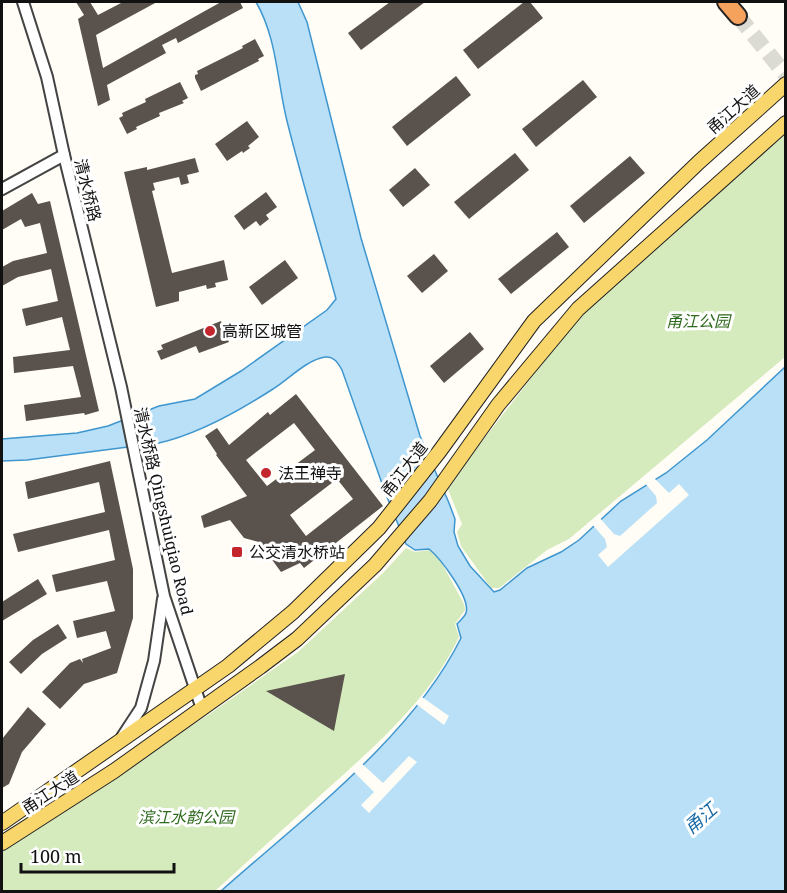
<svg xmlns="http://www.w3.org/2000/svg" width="787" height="893" font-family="'Noto Serif','Noto Sans SC',serif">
  <rect width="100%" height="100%" fill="#fffdf5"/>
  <g fill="#d5ebbd">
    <polygon points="785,130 785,357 569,539 547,550 499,588 491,588 461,546 457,532 462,524 447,487 565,334 594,302"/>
    <path d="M406 548 415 552 429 550 440 560 464 604 465 610 455 624 459 637C430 699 374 747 324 792 288 825 251 858 215 891L2 892V848L211 713 298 652 383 573Z"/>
  </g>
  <path fill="#b9e0f7" stroke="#3f96cf" stroke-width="1.5" d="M256 2H298L307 22 361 238 420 436 449 503 455 519 454 532 458 546 470 566 494 592 500 590 527 568 561 552 579 540 621 501 666 473 707 440 785 367V891H221C303 818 412 737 461 638L457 624C460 621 465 616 466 613 471 598 440 558 429 549L415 550 406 544 385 492 342 370C338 363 334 356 325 357 306 360 288 380 273 389 239 411 199 434 159 443L27 460 2 461V439L77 433 108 426 159 406 195 399 241 371 327 310 336 299C320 240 302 181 287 121 277 81 277 38 256 2Z"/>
  <g fill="#fffdf5">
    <polygon points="653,477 669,493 679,484 689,495 608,567 598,555 607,547 605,539 592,524 599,517 614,534 620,536 657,503 656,496 644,482"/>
    <polygon points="422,697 449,716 444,725 416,704"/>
    <polygon points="409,756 417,762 369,813 361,805 374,792 352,770 360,762 383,783"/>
  </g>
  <g fill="#5a524d" fill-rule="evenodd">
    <polygon points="76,2 90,2 98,15 123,2 157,2 96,35 103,68 221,2 240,2 243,8 178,43 176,38 162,45 166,53 107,85 110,100 98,106 78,19 84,15"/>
    <polygon points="390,2 425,2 361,50 348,33"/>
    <polygon points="524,2 530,2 543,18 478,69 463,50"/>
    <polygon points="255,39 264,56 258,59 259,61 201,91 195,78 195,75 198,74 197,71 243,48 242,46"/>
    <polygon points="456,76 471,95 407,146 392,127"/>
    <polygon points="583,80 597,97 536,147 522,129"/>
    <polygon points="180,82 188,98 182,101 184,103 159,113 160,116 136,127 137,129 127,134 119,118 123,116 122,113 146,102 145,99"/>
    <polygon points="247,121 259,137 248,146 250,148 243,153 242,151 227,161 215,144"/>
    <polygon points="515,153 529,170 469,219 454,202"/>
    <polygon points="630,156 645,173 584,223 570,206"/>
    <polygon points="195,158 199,172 187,175 189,183 181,185 179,177 153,183 155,190 152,191 172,273 224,260 228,280 215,283 216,287 207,289 206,285 179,292 179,301 156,307 124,172 147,167 147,170"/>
    <polygon points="415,168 430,185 403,207 389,190"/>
    <polygon points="266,192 277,207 266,215 269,219 260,226 256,221 244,230 234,216"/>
    <polygon points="32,193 38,204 50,201 99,411 85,415 84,413 26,421 24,405 81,397 73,366 14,373 13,357 70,350 62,317 26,326 22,309 58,301 51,269 18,277 2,286 2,267 13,261 47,253 40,223 25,227 21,219 2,230 2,211"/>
    <polygon points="557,232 569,247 511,294 498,279"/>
    <polygon points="434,254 448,271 422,293 407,276"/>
    <polygon points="285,260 298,278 262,305 249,287"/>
    <polygon points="221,321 229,342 199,353 196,346 161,360 157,351 163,349 161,345"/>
    <polygon points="470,332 484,349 444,383 430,366"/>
    <path d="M296 394 383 506 304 568 300 563 281 572 259 542 244 538 230 520 204 528 201 516 247 496 216 455 217 454 205 436 217 428 229 445 268 412 270 415ZM294 423 315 450 267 486 246 460ZM337 479 353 499 306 536 290 515Z"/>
    <polygon points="110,461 133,569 133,618 117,673 84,684 60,709 42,692 70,663 80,659 83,663 82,659 111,648 106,631 77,638 73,621 115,611 107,581 56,592 52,575 115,560 109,530 18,552 13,534 105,512 99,482 28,499 25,482"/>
    <polygon points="38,579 47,594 2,621 2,602"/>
    <polygon points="58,624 67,638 42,654 21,674 9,662 33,640"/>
    <polygon points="345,674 334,731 266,691"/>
    <polygon points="28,707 46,724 22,752 9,784 2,788 2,739"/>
  </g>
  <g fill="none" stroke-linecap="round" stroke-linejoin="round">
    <polyline stroke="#dbdad3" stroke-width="16" stroke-dasharray="16 8" stroke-linecap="butt" points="738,16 786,75"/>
    <defs>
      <g id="minor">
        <polyline points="23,2 47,77 64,155 121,387 164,596 202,709"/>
        <polyline points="2,189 64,155"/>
        <polyline points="122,737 141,708 154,661 163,599"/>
      </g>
      <g id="major">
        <polyline points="2,823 228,666 293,612 379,528 439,452 534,321 699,162 786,84"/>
        <polyline points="2,843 114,771 260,667 297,639 375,565 430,501 498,405 578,309 786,123"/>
      </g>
      <polyline id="highway" points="726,2 738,16"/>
    </defs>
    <use href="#minor" stroke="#444" stroke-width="14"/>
    <use href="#major" stroke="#222" stroke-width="16"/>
    <use href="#highway" stroke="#222" stroke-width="20"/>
    <use href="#minor" stroke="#fff" stroke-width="10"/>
    <use href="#major" stroke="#f9d66b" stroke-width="14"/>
    <use href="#highway" stroke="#f5a25d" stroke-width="16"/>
  </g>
  <g fill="#c4262e" stroke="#fff" stroke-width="2">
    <circle cx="210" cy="331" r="6"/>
    <circle cx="266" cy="473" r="6"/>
    <rect x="231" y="546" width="12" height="12" rx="3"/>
  </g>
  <g text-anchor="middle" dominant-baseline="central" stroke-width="6" stroke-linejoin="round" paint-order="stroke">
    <g font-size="16" fill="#111" stroke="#fff">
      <text transform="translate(733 109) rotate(-42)">甬江大道</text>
      <text transform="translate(88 190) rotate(76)">清水桥路</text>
      <text transform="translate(404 469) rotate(-52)">甬江大道</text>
      <text transform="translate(164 511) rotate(77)">清水桥路 Qingshuiqiao Road</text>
      <text transform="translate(50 792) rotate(-33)">甬江大道</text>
    </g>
    <g font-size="16" font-style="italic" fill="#2f6b1f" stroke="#fff">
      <text x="698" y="321">甬江公园</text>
      <text x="186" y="817">滨江水韵公园</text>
    </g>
    <g font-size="16" fill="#111" stroke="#fff" text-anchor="start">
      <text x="222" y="331">高新区城管</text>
      <text x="278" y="473">法王禅寺</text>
      <text x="249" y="552">公交清水桥站</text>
    </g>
    <g font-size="18" font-style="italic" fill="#1768a6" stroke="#fff">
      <text transform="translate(700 818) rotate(-41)">甬江</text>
    </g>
  </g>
  <rect width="787" height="893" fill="none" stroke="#111111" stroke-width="6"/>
  <path d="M21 863v9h153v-9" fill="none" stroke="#111111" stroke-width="3"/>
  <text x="30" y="863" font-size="18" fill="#111111" stroke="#ffffff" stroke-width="4.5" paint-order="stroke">100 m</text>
</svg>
